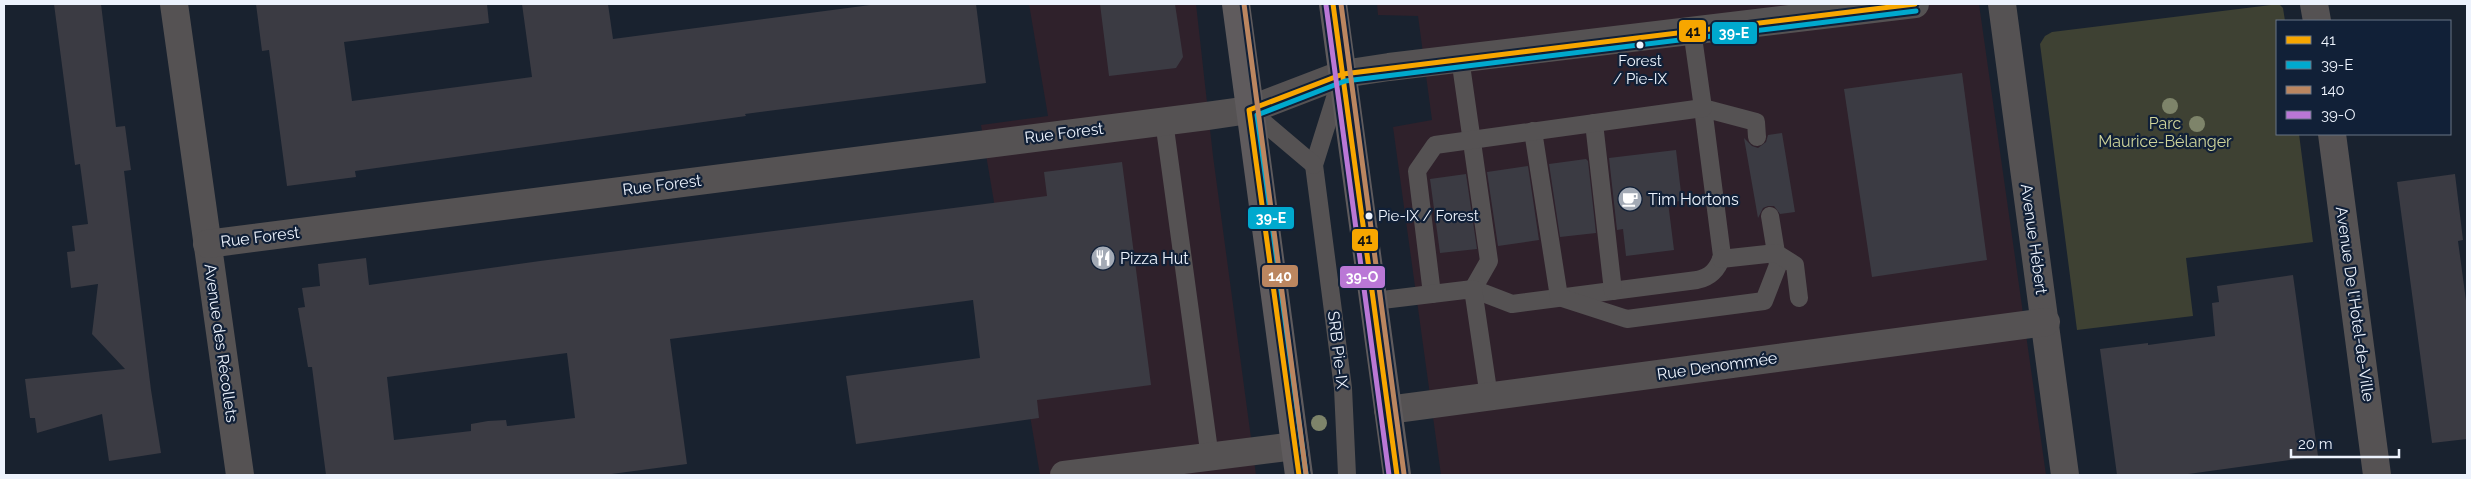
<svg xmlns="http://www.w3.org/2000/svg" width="2471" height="479" font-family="Raleway,sans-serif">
  <rect width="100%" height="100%" fill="#19222f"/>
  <g fill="#2f212b">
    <polygon points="1029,4 1196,4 1213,156 1256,475 1040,475 981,125 1048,116"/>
    <polygon points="1377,4 1979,4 2046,475 1441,475 1393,127 1432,120 1418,16 1378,15"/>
  </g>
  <polygon fill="#3e4133" points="2279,4 2283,8 2285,21 2277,21 2277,134 2299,134 2313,242 2186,258 2193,316 2077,330 2040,44 2045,36 2052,32"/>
  <g fill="#3b3b43" fill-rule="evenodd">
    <polygon points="54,4 101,4 116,127 125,126 131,170 124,171 151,390 161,453 109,461 102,414 37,433 35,418 30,418 25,379 125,369 92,334 98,284 71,288 67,252 75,251 72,226 88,224 80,164 75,165"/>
    <polygon points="256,4 487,4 489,23 344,42 352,101 532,77 522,4 608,4 613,39 878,4 976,4 986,83 745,114 746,116 355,171 356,177 287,186 269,50 262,51"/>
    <polygon points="1100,4 1175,4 1183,57 1176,68 1109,76"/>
    <polygon points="1962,73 1987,260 1872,277 1844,89"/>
    <polygon points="1782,133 1795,212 1780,214 1774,206 1768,206 1763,208 1758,218 1744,138 1752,146 1758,148 1766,142 1768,135"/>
    <polygon points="1676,150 1682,201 1668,202 1674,250 1626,256 1623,229 1617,230 1609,158"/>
    <polygon points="1586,159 1588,161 1596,233 1560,237 1549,164"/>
    <path d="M1122 162 1151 385 1037 400 1039 418 856 444 846 376 980 358 973 300 966 301 670 339 687 464 604 475H326L312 367H308L298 308 305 307 302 288 320 286 318 264 366 258 369 285 540 261 1047 196 1044 172ZM567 353 575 418 507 426 506 420 488 421 471 424V431L394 440 387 377Z"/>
    <polygon points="1528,166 1539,240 1498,246 1487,172"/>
    <polygon points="1466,174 1477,249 1440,253 1430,179"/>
    <polygon points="2455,174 2463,240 2458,241 2467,308 2467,439 2432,443 2397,182"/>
    <polygon points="2293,275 2318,456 2181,475 2117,475 2100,349 2148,343 2148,345 2215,336 2212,303 2219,302 2217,286"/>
  </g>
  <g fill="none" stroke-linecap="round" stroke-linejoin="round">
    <g stroke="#555253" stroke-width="18">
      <path d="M1460 58 1489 261 1473 289 1512 304 1697 280C1711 277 1718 269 1722 256L1703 108 1756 122 1757 137"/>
      <polyline points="1340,82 1314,165 1343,388 1347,475"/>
      <polyline points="1249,110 1314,165"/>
      <polyline points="1164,121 1210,458"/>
      <polyline points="1594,123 1613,291"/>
      <polyline points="1533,131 1559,297 1627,319 1764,301 1778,265 1770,216"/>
      <polyline points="1721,259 1776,253 1795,265 1799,298"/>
      <polyline points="1432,294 1417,171 1435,145 1703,108 1692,30"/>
      <polyline points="1374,301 1473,289 1489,397"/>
    </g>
    <g stroke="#555253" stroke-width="28">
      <polyline points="174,4 240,475"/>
      <polyline points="2002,4 2065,475"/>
      <polyline points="2314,4 2317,21"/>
      <polyline points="2332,134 2377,475"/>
      <polyline points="207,244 1207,116 1249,110 1343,74 1389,67 1915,4"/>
      <polyline points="1388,410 2046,322"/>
      <polyline points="1064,475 1295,446"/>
    </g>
    <g stroke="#5f5b5d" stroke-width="28">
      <polyline points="1236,4 1299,475"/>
      <polyline points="1333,4 1397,475"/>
    </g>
    <defs>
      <g id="bus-1">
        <polyline points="1333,4 1397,475"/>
        <polyline points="1299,475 1249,110 1343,74 1915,4"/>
      </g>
      <polyline id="bus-2" points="1306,474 1257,115 1345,81 1916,11"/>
      <g id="bus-3">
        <polyline points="1244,4 1306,474"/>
        <polyline points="1341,4 1404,474"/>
      </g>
      <polyline id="bus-4" points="1326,5 1389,475"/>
    </defs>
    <use href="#bus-1" stroke="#112037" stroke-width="9"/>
    <use href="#bus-2" stroke="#112037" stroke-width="9"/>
    <use href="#bus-3" stroke="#112037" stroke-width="9"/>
    <use href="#bus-4" stroke="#112037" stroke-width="9"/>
    <use href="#bus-1" stroke="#f7a600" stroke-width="5"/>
    <use href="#bus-2" stroke="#00a9ce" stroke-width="5"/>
    <use href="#bus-3" stroke="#bb8660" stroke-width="5"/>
    <use href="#bus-4" stroke="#ba77d6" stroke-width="5"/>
  </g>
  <g fill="#7e846a">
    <circle cx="2170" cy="106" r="8"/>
    <circle cx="2197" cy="124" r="8"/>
    <circle cx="1319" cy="423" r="8"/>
  </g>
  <defs>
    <symbol id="cafe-disc" viewBox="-11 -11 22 22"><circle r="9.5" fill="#a3aab5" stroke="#112037"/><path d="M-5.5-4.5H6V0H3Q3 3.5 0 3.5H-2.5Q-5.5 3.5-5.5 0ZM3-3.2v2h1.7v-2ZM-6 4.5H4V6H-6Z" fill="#fff"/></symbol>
    <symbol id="restaurant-disc" viewBox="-11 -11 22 22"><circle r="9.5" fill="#a3aab5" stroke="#112037"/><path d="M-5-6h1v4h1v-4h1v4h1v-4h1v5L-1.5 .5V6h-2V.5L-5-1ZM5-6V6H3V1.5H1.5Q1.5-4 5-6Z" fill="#fff"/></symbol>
  </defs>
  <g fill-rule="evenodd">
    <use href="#cafe-disc" x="1616" y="185" width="28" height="28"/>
    <use href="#restaurant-disc" x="1089" y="244" width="28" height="28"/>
  </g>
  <g fill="#edf3fd" stroke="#112037" stroke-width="2">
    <circle cx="1640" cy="45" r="4.5"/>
    <circle cx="1369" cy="216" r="4.5"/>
  </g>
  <g text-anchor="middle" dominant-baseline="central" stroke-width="4.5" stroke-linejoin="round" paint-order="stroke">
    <g font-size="15" fill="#edf3fd" stroke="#112037">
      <text x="1640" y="61">Forest<tspan x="1640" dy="18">/ Pie-IX</tspan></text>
      <text x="1378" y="216" text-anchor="start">Pie-IX / Forest</text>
    </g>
    <g font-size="16" fill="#d0d59b" stroke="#112037">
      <text x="2165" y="123">Parc<tspan x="2165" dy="18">Maurice-Bélanger</tspan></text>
    </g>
    <g font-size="16" fill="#edf3fd" stroke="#112037">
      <text transform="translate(1064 133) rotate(-7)">Rue Forest</text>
      <text transform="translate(662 185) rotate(-7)">Rue Forest</text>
      <text transform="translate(260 237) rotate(-7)">Rue Forest</text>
      <text transform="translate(2034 239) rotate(82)">Avenue Hébert</text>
      <text transform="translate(2355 304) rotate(82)">Avenue De l'Hotel-de-Ville</text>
      <text transform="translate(221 343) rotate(82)">Avenue des Récollets</text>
      <text transform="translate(1338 350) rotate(83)">SRB Pie-IX</text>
      <text transform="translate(1717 366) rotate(-8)">Rue Denommée</text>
    </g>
    <g font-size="16" fill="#edf3fd" stroke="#112037" text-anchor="start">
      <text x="1648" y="199">Tim Hortons</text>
      <text x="1120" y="258">Pizza Hut</text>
    </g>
  </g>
  <g stroke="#112037" stroke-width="2">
    <rect x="1678" y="19" width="29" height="24" rx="5" fill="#f7a600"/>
    <rect x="1711" y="21" width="47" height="24" rx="5" fill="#00a9ce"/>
    <rect x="1247" y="206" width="48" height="24" rx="5" fill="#00a9ce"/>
    <rect x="1351" y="228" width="28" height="24" rx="5" fill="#f7a600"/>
    <rect x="1261" y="264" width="38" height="24" rx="5" fill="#bb8660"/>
    <rect x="1339" y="265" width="47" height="24" rx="5" fill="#ba77d6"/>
  </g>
  <g font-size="14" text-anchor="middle" font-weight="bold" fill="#fff">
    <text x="1734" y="38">39-E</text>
    <text x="1271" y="223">39-E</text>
    <text x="1280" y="281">140</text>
    <text x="1362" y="282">39-O</text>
  </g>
  <g font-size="14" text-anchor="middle" font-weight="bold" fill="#111">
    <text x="1693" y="36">41</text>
    <text x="1365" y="244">41</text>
  </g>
  <rect width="2471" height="479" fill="none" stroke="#edf3fd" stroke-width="10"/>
  <rect x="2276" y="20" width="175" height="115" fill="#112037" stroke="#697486"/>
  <rect x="2286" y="36" width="25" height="8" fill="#f7a600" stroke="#697486"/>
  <text x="2321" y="45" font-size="15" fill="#edf3fd">41</text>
  <rect x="2286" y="61" width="25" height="8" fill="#00a9ce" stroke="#697486"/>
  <text x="2321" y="70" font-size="15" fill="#edf3fd">39-E</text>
  <rect x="2286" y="86" width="25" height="8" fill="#bb8660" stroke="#697486"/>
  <text x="2321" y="95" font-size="15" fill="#edf3fd">140</text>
  <rect x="2286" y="111" width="25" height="8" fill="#ba77d6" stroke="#697486"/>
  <text x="2321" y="120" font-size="15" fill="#edf3fd">39-O</text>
  <path d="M2291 449v8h108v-8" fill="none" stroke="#edf3fd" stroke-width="2.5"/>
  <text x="2298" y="449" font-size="15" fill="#edf3fd" stroke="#112037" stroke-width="4" paint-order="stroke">20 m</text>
</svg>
